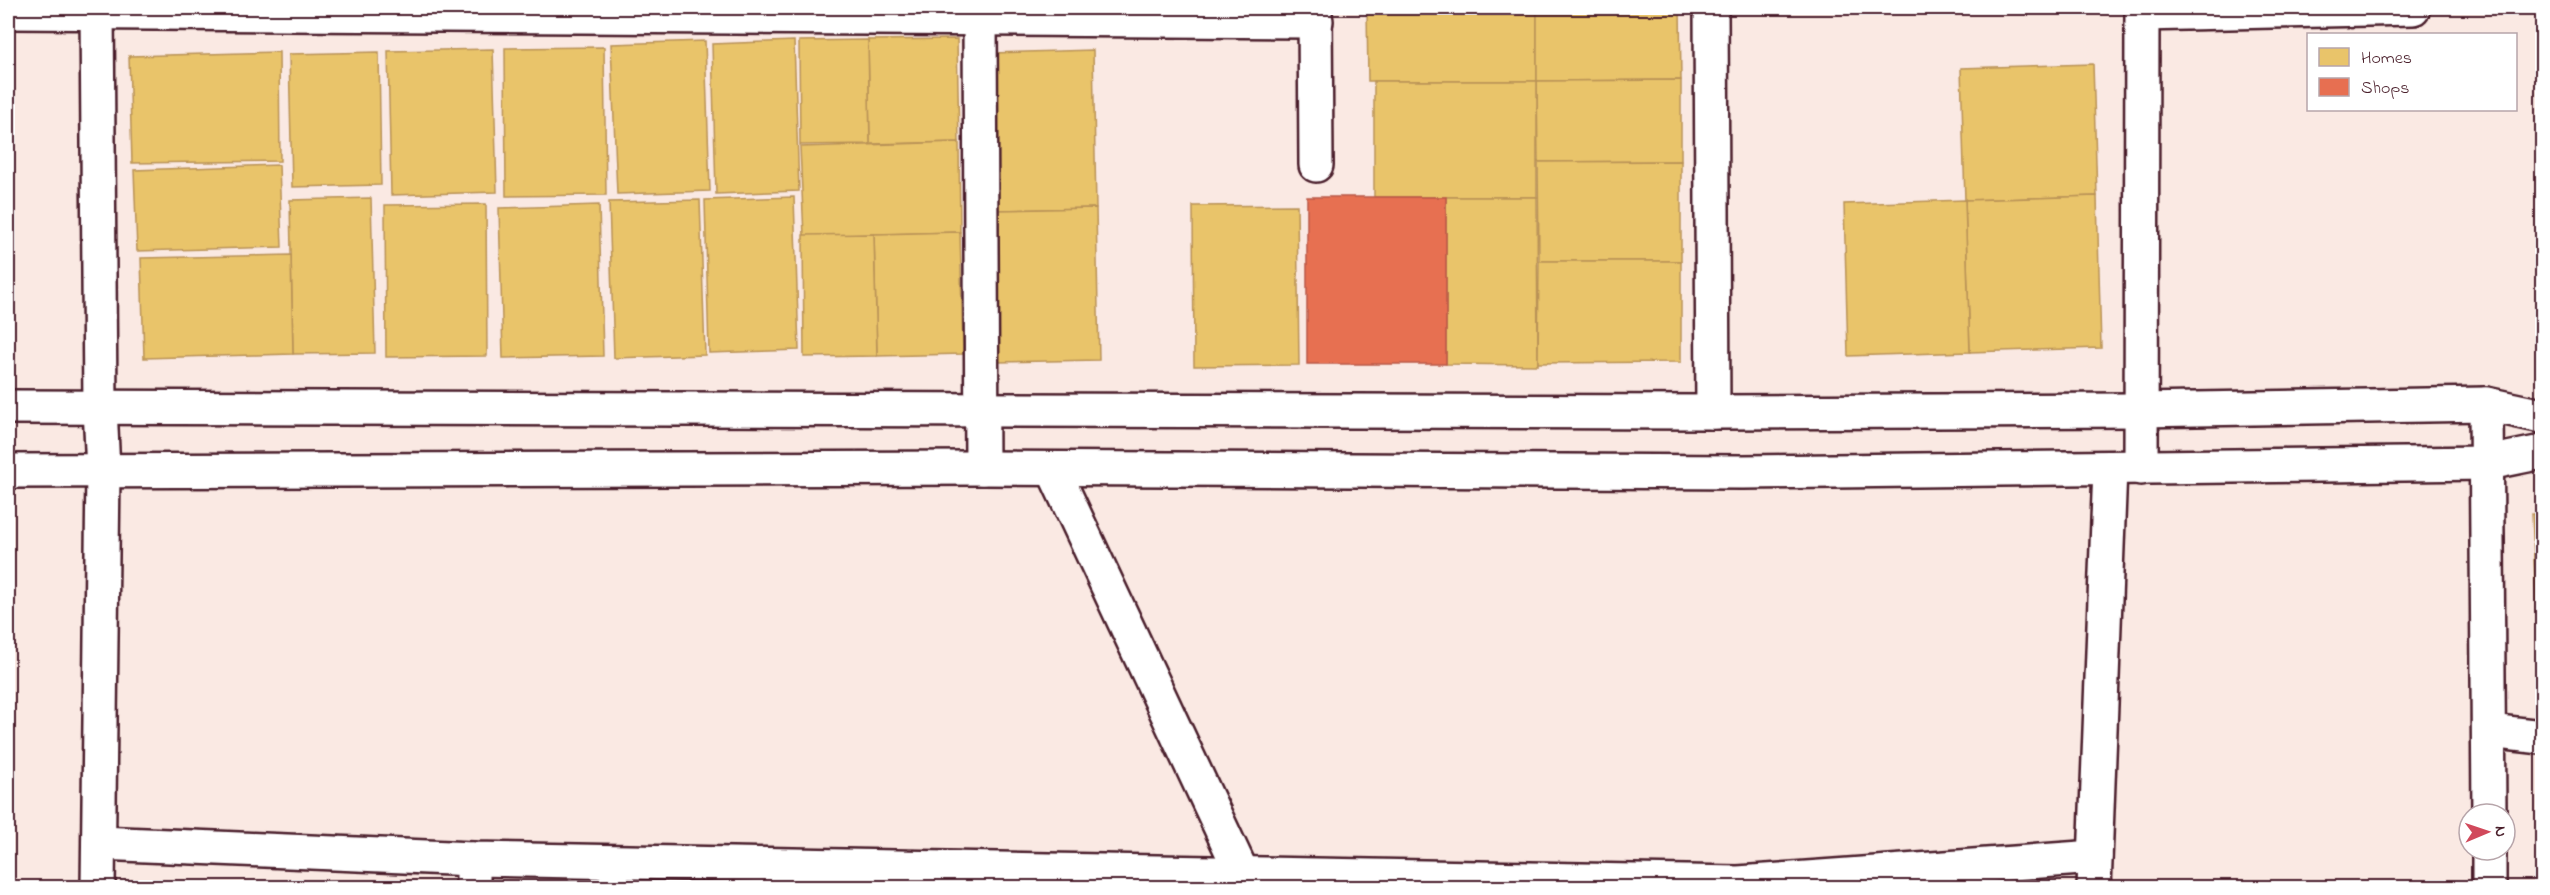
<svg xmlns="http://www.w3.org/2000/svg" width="2550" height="895" font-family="'Indie Flower',sans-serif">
  <rect width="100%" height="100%" fill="#fae9e3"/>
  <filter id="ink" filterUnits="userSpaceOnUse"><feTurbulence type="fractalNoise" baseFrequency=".0167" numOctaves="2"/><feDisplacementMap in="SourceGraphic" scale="12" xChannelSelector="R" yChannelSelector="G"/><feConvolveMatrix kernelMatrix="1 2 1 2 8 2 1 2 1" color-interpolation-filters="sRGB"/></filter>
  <g filter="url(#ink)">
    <g fill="#e9c46a" stroke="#b99257" stroke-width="1.5">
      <polygon points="1367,8 1537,8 1537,81 1368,81"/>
      <polygon points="1537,8 1680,8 1681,80 1537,81"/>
      <polygon points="957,39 959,142 870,144 868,40"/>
      <polygon points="868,40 870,144 800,145 799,41"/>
      <polygon points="705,41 710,191 617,194 611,44"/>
      <polygon points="794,41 799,191 716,194 712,44"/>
      <polygon points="604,47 606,195 506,196 505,48"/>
      <polygon points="493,49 497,192 391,195 388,51"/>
      <polygon points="1093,50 1096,208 996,210 993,53"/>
      <polygon points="279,52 280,161 132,163 129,56"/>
      <polygon points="379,52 381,185 292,187 289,54"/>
      <polygon points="2093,64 2097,196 1965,200 1961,68"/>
      <polygon points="1681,80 1681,161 1538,162 1537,81"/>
      <rect x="1374" y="81" width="163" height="116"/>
      <polygon points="959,142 960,232 804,236 800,147"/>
      <polygon points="1681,161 1681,261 1539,261 1538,162"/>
      <polygon points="279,165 282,247 137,251 134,170"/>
      <polygon points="2097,196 2101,348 1970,352 1965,200"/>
      <polygon points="794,197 799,350 709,353 705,200"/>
      <polygon points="1446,197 1537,197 1538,365 1446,364"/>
      <polygon points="371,198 375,353 293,354 290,200"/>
      <polygon points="700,200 705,355 614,358 609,202"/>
      <polygon points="1965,200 1970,352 1848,356 1844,204"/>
      <polygon points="486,204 487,356 386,357 385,205"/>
      <polygon points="599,205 603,356 503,358 499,208"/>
      <polygon points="1297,205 1299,365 1194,366 1193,206"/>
      <polygon points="1096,208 1099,360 998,362 996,210"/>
      <polygon points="960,232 963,354 877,356 874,234"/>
      <polygon points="874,234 877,356 804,357 803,235"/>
      <polygon points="291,255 293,354 144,358 141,258"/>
      <polygon points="1539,261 1681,261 1681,362 1538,363"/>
      <polygon points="2532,514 2542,514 2542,692 2540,692"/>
    </g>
    <rect fill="#e76f51" stroke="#b85746" stroke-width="1.5" x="1307" y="197" width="139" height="167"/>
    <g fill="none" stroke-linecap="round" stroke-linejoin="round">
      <defs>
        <g id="minor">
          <polyline points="97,8 100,407 103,471 98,888"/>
          <polyline points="1315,8 1316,165"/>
          <polyline points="1711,8 1713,412"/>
          <polyline points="8,12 1316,21"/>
          <polyline points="2142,14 2413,8"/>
          <polyline points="980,18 982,468"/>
          <polyline points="2486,404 2489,814"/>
          <polyline points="8,407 1713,412 2140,410 2486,404 2542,416"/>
          <polyline points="2141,468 2142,8"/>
          <polyline points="1053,469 1242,873"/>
          <polyline points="8,471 982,468 1743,472 2488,463 2542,452"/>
          <polyline points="2489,731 2542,737"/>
          <polyline points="99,843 473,859 1738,883 2095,857"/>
          <polyline points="2489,850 2489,888"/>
          <polyline points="473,888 473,859"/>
          <polyline points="2094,888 2110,468"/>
        </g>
      </defs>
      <use href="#minor" stroke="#4a1f2b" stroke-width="38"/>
      <use href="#minor" stroke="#fff" stroke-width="33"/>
    </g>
  </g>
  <rect width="2550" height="895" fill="none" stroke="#fff" stroke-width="30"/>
  <rect x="15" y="15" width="2520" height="865" fill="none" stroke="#4a1f2b" stroke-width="2" filter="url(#ink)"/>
  <rect x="2307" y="33" width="210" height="78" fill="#ffffff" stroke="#b7a5aa" stroke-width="1.5"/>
  <rect x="2319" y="48" width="30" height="18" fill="#e9c46a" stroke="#b7a5aa" stroke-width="1.5"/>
  <text x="2361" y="63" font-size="18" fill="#4a1f2b">Homes</text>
  <rect x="2319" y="78" width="30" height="18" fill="#e76f51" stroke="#b7a5aa" stroke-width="1.5"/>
  <text x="2361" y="93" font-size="18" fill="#4a1f2b">Shops</text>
  <g transform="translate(2487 832) rotate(88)"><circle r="28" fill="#ffffff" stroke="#b7a5aa" stroke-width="1.5"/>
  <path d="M0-4.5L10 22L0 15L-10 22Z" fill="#d1495b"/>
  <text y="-9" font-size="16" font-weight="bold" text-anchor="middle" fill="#4a1f2b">N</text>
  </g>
</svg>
